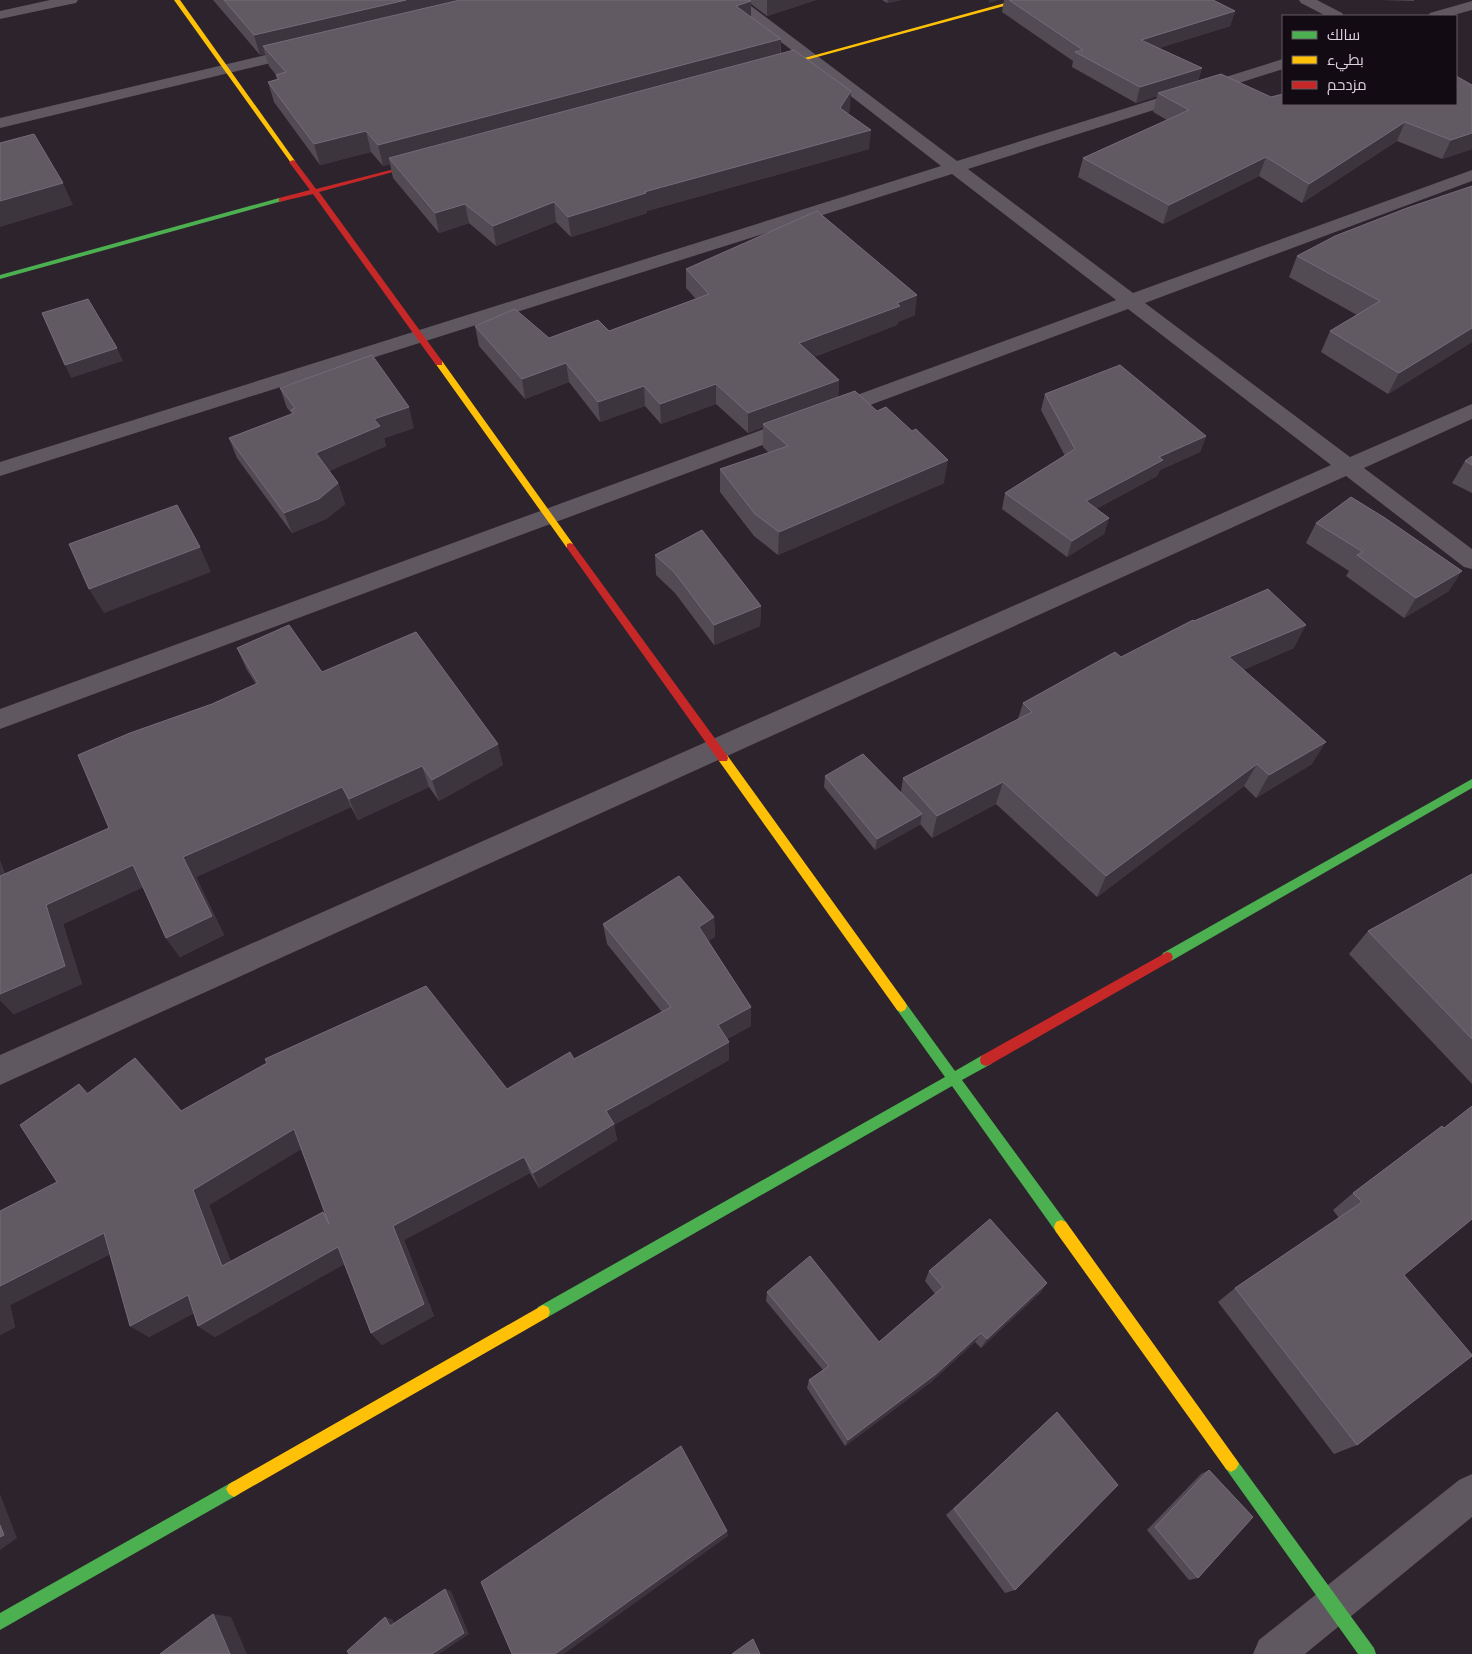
<svg xmlns="http://www.w3.org/2000/svg" width="1472" height="1654" font-family="Raleway,Cairo,sans-serif">
  <rect width="100%" height="100%" fill="#2c232d"/>
  <g fill="none" stroke-linecap="round" stroke-linejoin="round">
    <g fill="#605861" fill-rule="evenodd">
      <polygon points="50,0 78,0 76,3 71,4 0,19 0,11"/>
      <polygon points="727,0 743,0 957,161 1283,59 1283,69 968,169 1133,293 1472,170 1472,181 1145,303 1350,457 1472,404 1472,419 1364,468 1472,549 1472,569 1464,567 1346,476 0,1085 0,1055 1331,465 1128,309 0,729 0,709 1116,300 952,174 0,476 0,462 941,166"/>
      <polygon points="1299,0 1317,0 1342,13 1344,16 1326,16 1301,3"/>
      <polygon points="1472,1 1472,10 1450,16 1428,16 1430,13"/>
      <polygon points="303,46 308,48 311,51 308,54 0,128 0,118"/>
      <polygon points="1472,1474 1472,1517 1305,1654 1253,1654 1259,1640 1459,1480"/>
    </g>
    <g fill="#4caf50" fill-rule="evenodd">
      <polygon points="279,198 286,200 0,279 0,275"/>
      <polygon points="1472,779 1472,788 1171,961 1167,962 1163,961 1161,957 1163,953"/>
      <polygon points="901,1000 905,1002 955,1071 981,1056 986,1054 991,1056 992,1060 991,1064 962,1080 1066,1222 1068,1227 1066,1232 1061,1234 1056,1232 952,1086 548,1317 543,1319 538,1317 536,1312 538,1307 945,1077 897,1010 895,1006 897,1002"/>
      <polygon points="1231,1456 1236,1459 1374,1648 1376,1654 1358,1654 1226,1469 1223,1464 1226,1459"/>
      <polygon points="234,1481 239,1484 242,1489 239,1494 0,1630 0,1613"/>
    </g>
    <g fill="#ffc107" fill-rule="evenodd">
      <polygon points="174,0 180,0 295,161 295,163 291,163"/>
      <polygon points="1016,0 1026,0 773,69 768,68"/>
      <polygon points="439,360 442,361 573,544 573,548 567,548 435,363"/>
      <polygon points="723,754 727,755 905,1002 907,1006 905,1010 901,1012 897,1010 719,761 718,758"/>
      <polygon points="1061,1220 1066,1222 1236,1459 1239,1464 1236,1469 1231,1472 1226,1469 1056,1232 1054,1227 1056,1222"/>
      <polygon points="543,1305 548,1307 550,1312 548,1317 239,1494 234,1497 229,1494 226,1489 229,1484"/>
    </g>
    <g fill="#c62828" fill-rule="evenodd">
      <polygon points="293,160 295,161 316,189 430,160 430,162 319,192 442,361 442,365 436,365 313,194 279,202 279,198 310,190 289,162"/>
      <polygon points="570,543 573,544 727,755 728,758 727,761 719,761 567,548 567,544"/>
      <polygon points="1167,952 1171,953 1173,957 1171,961 991,1064 986,1066 981,1064 980,1060 981,1056"/>
    </g>
  </g>
  <g fill="#524b54" fill-rule="evenodd">
    <polygon points="213,0 816,0 767,16 751,4 751,17 781,39 781,53 850,110 848,113 869,149 647,211 647,213 571,237 556,222 496,246 469,223 439,233 393,178 390,164 383,166 371,152 320,165 274,102 268,82 277,79 276,75 269,66 265,54 260,55"/>
    <polygon points="882,0 901,0 887,3"/>
    <polygon points="1004,0 1213,0 1235,11 1230,26 1159,48 1202,68 1198,81 1283,104 1472,85 1472,149 1442,159 1397,141 1302,203 1259,176 1163,224 1078,177 1083,158 1167,120 1153,112 1157,96 1136,103 1072,67 1073,61 1002,12"/>
    <polygon points="1381,0 1414,0 1414,1"/>
    <polygon points="1472,186 1472,342 1388,394 1321,352 1330,331 1357,315 1289,277 1297,256"/>
    <polygon points="686,269 915,315 898,322 897,325 814,357 839,380 838,397 944,483 778,555 754,536 720,492 720,469 769,453 763,447 763,427 748,433 716,404 661,424 645,406 600,422 569,382 525,399 479,346 475,326 549,338 609,331 696,299 686,288"/>
    <polygon points="280,388 414,428 384,438 386,446 329,471 338,483 345,504 326,519 292,533 237,458 229,438 292,414 287,408"/>
    <polygon points="1045,394 1206,436 1200,452 1160,470 1157,476 1096,509 1109,518 1104,534 1067,557 1002,509 1005,493 1065,456 1041,410"/>
    <polygon points="1472,456 1472,493 1452,483 1465,461"/>
    <polygon points="1316,523 1449,591 1404,618 1346,576 1349,571 1306,543"/>
    <polygon points="655,555 761,606 760,626 714,645 675,593 656,575"/>
    <polygon points="1194,621 1294,648 1243,670 1312,764 1256,798 1244,786 1097,897 996,804 932,838 920,824 875,850 824,787 825,776 901,792 903,778 1018,719 1023,703 1121,657"/>
    <polygon points="237,648 322,672 503,765 439,801 429,787 358,820 351,807 196,877 224,935 180,957 166,938 143,887 63,924 82,984 14,1014 0,1000 0,861 5,874 109,828 212,704 256,684 247,670"/>
    <polygon points="1472,874 1472,1084 1349,954 1368,931"/>
    <path d="M714 917 715 937 708 941 751 1007V1026L727 1039 729 1042V1060L614 1125 617 1140 539 1188 530 1173 404 1240 434 1316 382 1345 371 1333 344 1264 215 1337 198 1326 194 1313 149 1337 130 1326 110 1254 10 1305 15 1327 0 1335V1211L57 1182 79 1084 89 1093 152 1076 182 1111 507 1089 574 1059 662 1012 607 944 603 924ZM301 1149 327 1216 323 1212 231 1262 209 1205Z"/>
    <polygon points="1442,1126 1404,1275 1357,1445 1334,1454 1218,1302 1235,1288 1339,1218 1333,1210 1353,1193"/>
    <polygon points="929,1271 1047,1283 1040,1293 981,1348 975,1342 931,1382 845,1446 807,1388 809,1380 823,1370 766,1301 767,1292 879,1342 935,1294 925,1281"/>
    <polygon points="1057,1412 1015,1590 1005,1593 946,1515"/>
    <polygon points="1209,1470 1198,1578 1189,1580 1147,1530 1201,1474"/>
  </g>
  <g fill="#3c353e">
    <polygon points="406,0 494,0 263,46 265,54 260,55 254,35"/>
    <polygon points="767,0 816,0 767,16"/>
    <polygon points="888,0 901,0 887,3"/>
    <polygon points="989,0 999,0 989,3"/>
    <polygon points="751,1 751,21 736,6"/>
    <polygon points="1235,11 1230,26 1137,55 1141,40"/>
    <polygon points="781,39 780,59 389,158 390,164 383,166 378,145"/>
    <polygon points="1202,68 1197,84 1158,93 1157,96 1136,103 1140,87"/>
    <polygon points="851,91 850,110 839,127 840,108"/>
    <polygon points="1405,122 1397,141 1302,203 1309,184"/>
    <polygon points="871,130 869,149 647,211 647,213 571,237 568,217 644,192"/>
    <polygon points="366,131 371,152 320,165 314,144"/>
    <polygon points="1472,133 1472,149 1442,159 1451,140"/>
    <polygon points="1266,157 1259,176 1163,224 1169,205"/>
    <polygon points="63,183 73,205 0,227 0,201"/>
    <polygon points="554,202 556,222 496,246 493,226"/>
    <polygon points="465,204 469,223 439,233 435,213"/>
    <polygon points="917,295 915,315 898,322 897,325 798,363 799,343"/>
    <polygon points="1472,328 1472,342 1388,394 1399,373"/>
    <polygon points="117,348 123,361 71,378 65,365"/>
    <polygon points="566,363 569,382 525,399 522,379"/>
    <polygon points="839,380 838,400 763,424 763,427 748,433 748,413"/>
    <polygon points="716,384 716,404 661,424 660,404"/>
    <polygon points="644,386 645,406 600,422 598,402"/>
    <polygon points="409,407 414,428 384,438 386,446 323,474 316,453 374,419"/>
    <polygon points="1206,436 1200,452 1160,470 1157,476 1081,517 1086,501 1159,457"/>
    <polygon points="948,460 944,483 778,555 779,532"/>
    <polygon points="338,483 345,504 326,519 292,533 284,513"/>
    <polygon points="1109,518 1104,534 1067,557 1072,541"/>
    <polygon points="200,547 211,572 104,613 89,589"/>
    <polygon points="1462,571 1449,591 1404,618 1416,598"/>
    <polygon points="761,606 760,626 714,645 714,625"/>
    <polygon points="1306,625 1294,648 1218,681 1229,657"/>
    <polygon points="1326,742 1312,764 1256,798 1269,775"/>
    <polygon points="498,744 503,765 439,801 432,780"/>
    <polygon points="1257,764 1244,786 1097,897 1106,876"/>
    <polygon points="422,766 429,787 358,820 349,799"/>
    <polygon points="1003,782 996,804 932,838 937,816"/>
    <polygon points="342,787 351,807 196,877 224,935 180,957 166,938 183,857"/>
    <polygon points="922,814 920,825 875,850 877,839"/>
    <polygon points="0,861 13,898 0,884"/>
    <polygon points="133,865 148,885 63,924 82,984 14,1014 0,1000 0,994 46,905"/>
    <polygon points="714,917 715,937 700,947 699,927"/>
    <polygon points="751,1007 751,1026 719,1043 718,1025"/>
    <polygon points="729,1042 729,1060 614,1125 617,1140 539,1188 533,1173 606,1111"/>
    <polygon points="135,1058 152,1076 197,1128 181,1111"/>
    <polygon points="79,1084 98,1101 87,1094"/>
    <polygon points="294,1129 306,1146 209,1205 238,1280 222,1266 193,1190"/>
    <polygon points="524,1157 530,1173 404,1240 434,1316 382,1345 371,1333 393,1226"/>
    <polygon points="104,1233 123,1247 10,1305 15,1327 0,1335 0,1286"/>
    <polygon points="338,1247 350,1261 215,1337 198,1326"/>
    <polygon points="1047,1283 1040,1293 981,1348 987,1339"/>
    <polygon points="188,1295 205,1307 149,1337 130,1326"/>
    <polygon points="981,1333 975,1342 931,1382 845,1446 848,1440"/>
    <polygon points="0,1494 17,1538 0,1550"/>
    <polygon points="727,1531 728,1536 564,1654 555,1654"/>
    <polygon points="445,1589 451,1591 469,1634 439,1654 432,1654"/>
    <polygon points="213,1614 231,1617 247,1654 230,1654"/>
    <polygon points="385,1617 392,1619 397,1627 390,1626"/>
  </g>
  <g fill="#615a63" stroke="#746c77" fill-rule="evenodd">
    <polygon points="224,0 406,0 254,35"/>
    <polygon points="460,0 750,0 751,1 736,6 781,39 378,145 366,131 314,144 268,82 279,79 276,75 286,72 263,46"/>
    <polygon points="1009,0 1213,0 1235,11 1141,40 1202,68 1140,87 1075,52 1083,50"/>
    <polygon points="794,50 851,91 840,108 871,130 644,192 646,193 568,217 554,202 493,226 465,204 435,213 389,158"/>
    <polygon points="1221,74 1271,97 1283,94 1283,104 1456,104 1456,76 1472,85 1472,133 1451,140 1405,122 1309,184 1266,157 1169,205 1083,158 1189,110 1158,93"/>
    <polygon points="34,134 63,183 0,201 0,143"/>
    <polygon points="1472,186 1472,328 1399,373 1330,331 1380,301 1297,256 1335,236 1407,208"/>
    <polygon points="817,211 917,295 897,303 900,306 799,343 839,380 748,413 716,384 660,404 644,386 598,402 566,363 522,379 475,326 515,309 549,338 598,320 609,331 709,294 686,269"/>
    <polygon points="88,299 117,348 65,365 42,313"/>
    <polygon points="372,355 409,407 374,419 380,426 316,453 338,483 319,499 284,513 229,438 294,413 291,410 295,408 280,388"/>
    <polygon points="1120,365 1206,436 1159,457 1163,460 1086,501 1109,518 1072,541 1005,493 1075,449 1045,394"/>
    <polygon points="855,391 877,411 886,407 912,431 916,429 948,460 779,532 755,514 720,469 788,446 763,424"/>
    <polygon points="1472,456 1472,465 1465,461"/>
    <polygon points="1351,497 1385,518 1462,571 1416,598 1357,555 1363,552 1316,523"/>
    <polygon points="177,505 200,547 89,589 69,544"/>
    <polygon points="702,530 761,606 714,625 674,572 655,555"/>
    <polygon points="1268,589 1306,625 1229,657 1326,742 1269,775 1257,764 1106,876 1003,782 937,816 903,778 1032,712 1023,703 1115,652 1121,657 1193,620 1194,621"/>
    <polygon points="289,625 322,672 416,632 498,744 432,780 422,766 349,799 342,787 183,857 212,916 166,938 133,865 46,905 65,966 0,994 0,876 109,828 78,755 130,733 212,704 258,683 237,648"/>
    <polygon points="863,754 922,814 877,839 825,776"/>
    <polygon points="1472,874 1472,1039 1368,931"/>
    <path d="M679 876 714 917 699 927 751 1007 718 1025 729 1042 606 1111 614 1124 533 1173 524 1157 393 1226 424 1304 371 1333 338 1247 198 1326 188 1295 130 1326 104 1233 0 1286V1211L57 1182 20 1125 79 1084 87 1094 135 1058 181 1111 267 1063 265 1059 426 986 507 1089 570 1052 574 1059 671 1007 603 924ZM294 1129 329 1224 323 1212 222 1266 193 1190Z"/>
    <polygon points="1472,1106 1472,1219 1404,1275 1472,1355 1472,1356 1357,1445 1235,1288 1362,1202 1353,1193 1442,1126 1444,1128"/>
    <polygon points="990,1219 1047,1283 987,1339 981,1333 936,1374 848,1440 809,1380 829,1366 767,1292 810,1256 879,1342 943,1287 929,1271"/>
    <polygon points="1057,1412 1118,1485 1015,1590 954,1509"/>
    <polygon points="681,1446 727,1531 555,1654 512,1654 481,1582"/>
    <polygon points="1209,1470 1253,1517 1198,1578 1155,1527"/>
    <polygon points="0,1525 4,1535 0,1537"/>
    <polygon points="445,1589 464,1633 432,1654 349,1654 347,1651 385,1617 390,1626"/>
    <polygon points="213,1614 230,1654 160,1654"/>
    <polygon points="753,1639 760,1654 732,1654"/>
  </g>
  <rect x="1282" y="15" width="175" height="90" fill="#130b14" stroke="#645b65"/>
  <rect x="1292" y="31" width="25" height="8" fill="#4caf50" stroke="#645b65"/>
  <text x="1327" y="40" font-size="15" fill="#ded2df">سالك</text>
  <rect x="1292" y="56" width="25" height="8" fill="#ffc107" stroke="#645b65"/>
  <text x="1327" y="65" font-size="15" fill="#ded2df">بطيء</text>
  <rect x="1292" y="81" width="25" height="8" fill="#c62828" stroke="#645b65"/>
  <text x="1327" y="90" font-size="15" fill="#ded2df">مزدحم</text>
</svg>
